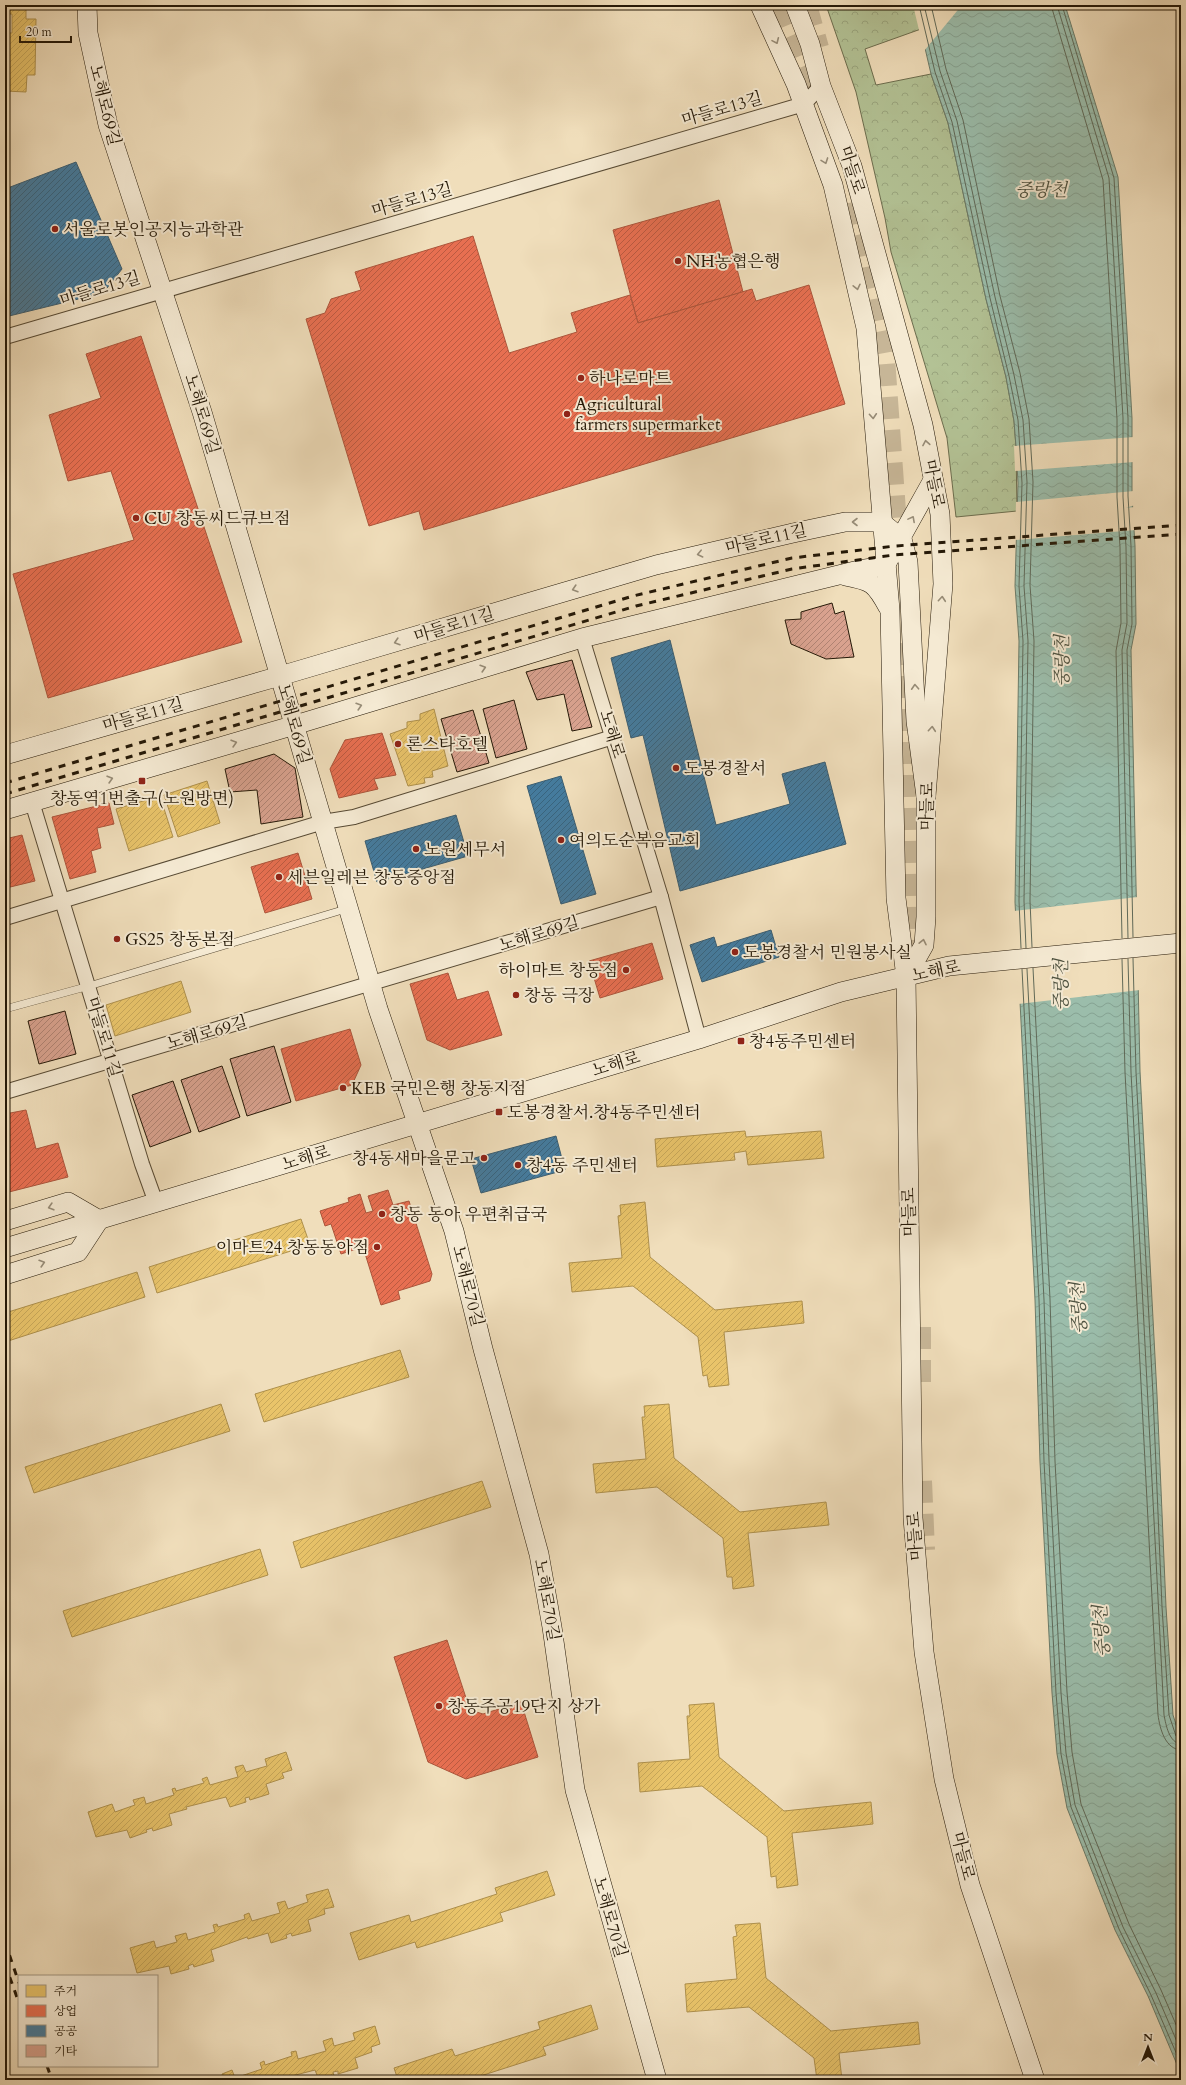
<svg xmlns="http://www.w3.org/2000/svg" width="1186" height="2085" font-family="Cardo,'Noto Serif KR',serif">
  <defs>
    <pattern id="park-crowns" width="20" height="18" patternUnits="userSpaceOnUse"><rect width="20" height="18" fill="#b3c295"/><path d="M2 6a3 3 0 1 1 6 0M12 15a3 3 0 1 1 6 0" fill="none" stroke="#9aa67f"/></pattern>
    <pattern id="water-waves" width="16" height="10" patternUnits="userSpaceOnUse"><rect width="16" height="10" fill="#9bbdab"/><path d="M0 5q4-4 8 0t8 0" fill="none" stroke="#85a292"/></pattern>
    <pattern id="homes-hatch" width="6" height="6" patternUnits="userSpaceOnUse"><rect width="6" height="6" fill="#e9c46a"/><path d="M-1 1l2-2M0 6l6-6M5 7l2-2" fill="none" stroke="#c8a85a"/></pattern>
    <pattern id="shops-hatch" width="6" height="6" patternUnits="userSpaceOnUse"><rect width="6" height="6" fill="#e76f51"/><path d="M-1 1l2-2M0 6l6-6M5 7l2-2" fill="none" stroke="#bb5a41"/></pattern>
    <pattern id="public-hatch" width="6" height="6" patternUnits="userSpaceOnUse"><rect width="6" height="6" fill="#457b9d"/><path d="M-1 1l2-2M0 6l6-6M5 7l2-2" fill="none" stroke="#39647e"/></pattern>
    <pattern id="building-hatch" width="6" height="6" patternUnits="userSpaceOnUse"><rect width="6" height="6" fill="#d9a28f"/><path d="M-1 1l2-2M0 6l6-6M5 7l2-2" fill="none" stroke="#b08373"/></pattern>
  </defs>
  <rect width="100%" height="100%" fill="#f0debb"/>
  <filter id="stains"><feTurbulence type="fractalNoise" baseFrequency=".005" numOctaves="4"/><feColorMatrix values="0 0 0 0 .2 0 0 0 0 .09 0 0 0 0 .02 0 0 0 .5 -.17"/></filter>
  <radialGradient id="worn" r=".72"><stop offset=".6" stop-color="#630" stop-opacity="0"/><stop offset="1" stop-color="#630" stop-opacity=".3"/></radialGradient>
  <polygon fill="url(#park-crowns)" stroke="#6c6d4e" points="826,5 915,5 921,29 865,49 876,85 931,74 948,123 986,299 1006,377 1014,421 1016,447 1017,511 956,517 947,438 891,252 885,218 856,92"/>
  <polygon fill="url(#water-waves)" stroke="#6b7b69" points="915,5 1065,5 1118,177 1132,418 1132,496 1135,546 1136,624 1131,650 1140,1071 1157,1395 1166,1607 1173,1715 1181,1740 1181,2074 1148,1996 1115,1930 1067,1808 1057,1754 1052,1693 1040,1462 1035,1300 1015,902 1019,641 1015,586 1018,483 1016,447 1014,421 1006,377 986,299 948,123 931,74"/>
  <g fill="#f0debb">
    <polygon points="913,5 962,5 924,51"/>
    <polygon points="1134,437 1134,462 1015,471 1014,446"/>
    <polygon points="1134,491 1135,505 1126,508 1135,507 1136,530 1015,540 1016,502"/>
    <polygon points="1138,897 1140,990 1018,1004 1014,911"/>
  </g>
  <g fill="url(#homes-hatch)" stroke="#ae904c">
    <polygon points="5,5 26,5 26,19 36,19 35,75 27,75 26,92 5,91 5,75 9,75 9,54 5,54 5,33 12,33 12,14 5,14"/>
    <polygon points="434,709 448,766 432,771 433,777 424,778 425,783 408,786 390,734 407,728 407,722 420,720 420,714"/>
    <polygon points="207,781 220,823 178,837 164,795"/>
    <polygon points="160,796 173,837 129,851 116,809"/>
    <polygon points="181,981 191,1012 115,1036 106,1005"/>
    <polygon points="745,1131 746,1137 821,1131 824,1158 748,1165 746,1151 734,1153 735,1160 657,1167 655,1139"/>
    <polygon points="645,1202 650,1257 715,1310 802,1301 804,1323 724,1332 729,1385 709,1387 707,1375 703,1376 698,1337 633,1286 572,1292 569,1263 622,1258 618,1216 621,1215 620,1205"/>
    <polygon points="301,1219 310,1245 157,1293 149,1267"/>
    <polygon points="137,1272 145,1297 5,1342 5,1313"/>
    <polygon points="400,1350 409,1377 264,1422 255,1394"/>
    <polygon points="221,1404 230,1431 34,1493 25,1467"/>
    <polygon points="669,1404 674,1458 740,1512 826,1502 829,1525 748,1533 754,1586 733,1589 732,1577 727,1577 723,1538 657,1487 596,1493 593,1464 646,1459 642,1417 645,1417 644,1406"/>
    <polygon points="482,1481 491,1507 301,1568 293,1542"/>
    <polygon points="260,1549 268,1575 72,1637 63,1611"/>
    <polygon points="714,1703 719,1757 784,1811 871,1802 873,1824 792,1833 798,1885 777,1888 776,1876 771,1877 767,1837 702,1786 640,1792 638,1763 690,1759 687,1716 690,1716 689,1705"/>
    <polygon points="286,1752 292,1770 282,1773 284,1778 266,1784 269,1794 250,1800 249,1797 245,1798 246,1802 230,1807 226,1797 186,1807 187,1809 169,1814 172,1825 153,1831 152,1828 146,1830 147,1832 130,1838 127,1830 96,1837 88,1812 112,1804 115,1812 135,1805 133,1800 144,1797 146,1804 174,1795 172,1789 175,1788 176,1791 204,1783 202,1779 207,1777 210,1785 238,1777 235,1767 243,1765 246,1772 267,1766 265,1759"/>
    <polygon points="547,1871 555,1895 500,1913 503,1921 417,1948 415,1942 359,1960 350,1933 409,1915 411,1922 497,1894 495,1888"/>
    <polygon points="328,1889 334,1907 324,1909 325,1914 308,1920 311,1931 292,1936 291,1933 286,1935 287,1938 271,1943 268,1933 248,1939 247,1937 211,1950 214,1961 194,1967 193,1964 188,1966 189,1969 171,1974 169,1966 137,1973 130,1948 154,1941 156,1948 177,1942 175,1936 186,1933 188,1940 215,1932 213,1925 217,1924 218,1927 245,1919 244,1915 249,1913 252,1921 280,1913 277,1903 285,1901 288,1909 308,1902 306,1895"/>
    <polygon points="760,1923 766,1978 831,2031 918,2022 920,2044 839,2053 842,2080 817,2080 814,2058 749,2007 687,2012 685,1984 737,1979 733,1937 737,1936 735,1925"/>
    <polygon points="591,2005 598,2029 543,2047 546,2055 468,2080 460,2080 459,2077 448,2080 398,2080 394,2068 452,2049 455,2056 540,2029 538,2022"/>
    <polygon points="375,2026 380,2044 371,2047 372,2052 355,2058 358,2068 338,2074 338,2071 333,2072 334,2076 319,2080 315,2070 276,2080 222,2080 224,2079 222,2074 232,2070 235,2078 262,2069 260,2063 264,2061 265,2065 292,2056 291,2052 296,2051 298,2059 326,2051 323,2041 332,2038 334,2046 355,2040 353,2033"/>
  </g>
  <g fill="url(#shops-hatch)" stroke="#ac553b">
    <polygon points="719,200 743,292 638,323 613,230"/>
    <polygon points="473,236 509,353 577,332 571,313 630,295 638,323 752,289 756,301 809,285 845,404 424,530 419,511 369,526 306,319 325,313 331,299 361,290 355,272"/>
    <polygon points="141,336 242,642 48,698 13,574 134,540 111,471 68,481 49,415 101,398 86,354"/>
    <polygon points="382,733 396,775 374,779 378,789 339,798 330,769 345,740"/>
    <polygon points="109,803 114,824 97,828 101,848 91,851 96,872 70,879 52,817"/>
    <polygon points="22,835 35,881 6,888 5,839"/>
    <polygon points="298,853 312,899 265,913 251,867"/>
    <polygon points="652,943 663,979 600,998 589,961"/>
    <polygon points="448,973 457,1000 488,991 502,1035 450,1050 427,1040 410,984"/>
    <polygon points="350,1029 361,1065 352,1085 296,1101 281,1049"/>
    <polygon points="26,1110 36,1149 58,1143 68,1177 5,1193 5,1114"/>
    <polygon points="388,1190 393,1205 409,1201 432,1274 430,1281 398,1291 400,1299 381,1305 363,1247 341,1254 331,1224 325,1226 320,1211 349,1202 348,1198 360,1194 366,1213 373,1211 368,1196"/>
    <polygon points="447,1640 470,1710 483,1714 521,1702 538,1757 466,1779 428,1762 394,1657"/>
  </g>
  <g fill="url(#public-hatch)" stroke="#3b5d70">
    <polygon points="76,162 122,269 103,293 5,317 5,189"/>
    <polygon points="670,640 716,825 790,804 782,774 825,762 846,844 680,891 643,735 631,738 611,658"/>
    <polygon points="561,776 596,894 561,904 527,786"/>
    <polygon points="456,815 468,856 377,882 365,841"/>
    <polygon points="771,930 779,957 702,982 690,945 714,937 717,947"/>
    <polygon points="556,1136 565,1170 481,1193 471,1159"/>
  </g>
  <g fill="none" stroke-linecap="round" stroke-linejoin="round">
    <g stroke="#606a59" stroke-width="1">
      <polyline points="919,5 935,72 952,122 990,298 1009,376 1018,420 1022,483 1019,586 1023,641 1019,901 1021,948"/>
      <polyline points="924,5 940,71 957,121 995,297 1014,375 1023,420 1027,482 1024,586 1028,641 1024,901 1026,948"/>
      <polyline points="931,5 946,69 963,120 1000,296 1020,373 1029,419 1033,482 1030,585 1034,641 1030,901 1032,947"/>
      <polyline points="1051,5 1103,180 1117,419 1117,497 1120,547 1121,623 1116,651 1122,938"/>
      <polyline points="1057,5 1109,178 1123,418 1123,497 1126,547 1127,623 1122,650 1128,938"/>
      <polyline points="1062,5 1114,178 1128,418 1128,496 1131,546 1132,624 1127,650 1133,937"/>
      <polyline points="1133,958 1136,1072 1153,1395 1162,1607 1169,1715 1176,1736 1181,1739"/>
      <path d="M1122 959 1125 1072 1158 1715C1160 1729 1165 1749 1181 1750"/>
      <path d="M1128 959 1131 1072 1164 1715C1166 1725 1169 1743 1181 1744"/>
      <polyline points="1033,968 1050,1299 1055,1461 1067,1692 1072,1752 1081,1804 1129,1924 1161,1990 1181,2036"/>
      <polyline points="1022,969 1039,1300 1044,1461 1056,1693 1061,1754 1071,1807 1119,1929 1151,1995 1181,2064"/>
      <polyline points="1027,969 1044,1300 1049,1461 1061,1693 1066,1753 1075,1805 1123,1927 1156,1993 1181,2051"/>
    </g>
  </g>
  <g fill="url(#building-hatch)" stroke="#241807">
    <polygon points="430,5 493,5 479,8 446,8"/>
    <polygon points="832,603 835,614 844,611 854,657 826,659 791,644 785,620 801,619 801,612"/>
    <polygon points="572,660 592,727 572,731 564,694 537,700 526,672"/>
    <polygon points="514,700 527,749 496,758 483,709"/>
    <polygon points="473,710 489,763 457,772 441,719"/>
    <polygon points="274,754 295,768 303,817 261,824 257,790 230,792 225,769"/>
    <polygon points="65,1011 76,1054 39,1064 28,1021"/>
    <polygon points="274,1046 291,1102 247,1116 230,1059"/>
    <polygon points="222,1066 240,1117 199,1132 181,1080"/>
    <polygon points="173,1081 191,1132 150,1147 132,1095"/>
  </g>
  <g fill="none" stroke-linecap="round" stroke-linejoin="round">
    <g stroke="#c7b697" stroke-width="22" stroke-dasharray="22 11" stroke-linecap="butt">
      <polyline points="779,5 818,96"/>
      <polyline points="806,5 818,48"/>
      <polyline points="854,202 884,358 898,553"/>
      <polyline points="904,643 910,956"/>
      <polyline points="920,1327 920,1392"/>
      <polyline points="921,1481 924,1550"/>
    </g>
    <defs>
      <polyline id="lane" points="5,1009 89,986 349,908"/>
      <g id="street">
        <polyline points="5,337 804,104 821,86"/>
        <polyline points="582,638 661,897 699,1039"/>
        <polyline points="32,802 142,1164 156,1203"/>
        <polyline points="5,918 323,822 354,817 613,737"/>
        <polyline points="5,1092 661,897"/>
      </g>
      <g id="secondary">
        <polyline points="87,5 88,33 108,125 202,412 378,1009 454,1231 483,1349 539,1554 552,1627 575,1790 657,2080"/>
        <polyline points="760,5 796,84 833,185 866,328 890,610 896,898 906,977 913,1518 924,1652 944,1779 970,1885 1035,2080"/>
        <polyline points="795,5 810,44 821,86 852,166 923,425 940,514 943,584 926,796 926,917 924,945 906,977"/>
        <path d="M845 576C872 581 875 583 888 607"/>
        <polyline points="5,755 280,676 656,565 793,533 845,522 881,522 902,539 908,562 916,721 926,796"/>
        <polyline points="5,810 295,725 582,638 859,570 885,566 933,480"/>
        <polyline points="5,1221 68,1202 99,1220"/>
        <polyline points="5,1248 699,1039 841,992 949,966 1181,943"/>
        <polyline points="5,1275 78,1252 99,1220"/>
      </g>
    </defs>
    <use href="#lane" stroke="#574a34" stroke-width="8"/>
    <use href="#street" stroke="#574a34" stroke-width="16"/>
    <use href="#secondary" stroke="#241807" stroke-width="20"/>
    <use href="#lane" stroke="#f5ead3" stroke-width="7"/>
    <use href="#street" stroke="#f5ead3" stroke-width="14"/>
    <use href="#secondary" stroke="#f5ead3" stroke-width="19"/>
    <g stroke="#241807" stroke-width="3" stroke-dasharray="7 7" stroke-linecap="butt">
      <polyline points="5,783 633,596 792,558 895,546 1181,525"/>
      <polyline points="5,794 636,606 792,569 894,555 1181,534"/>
      <polyline points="5,1942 19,1983"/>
      <polyline points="5,1964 19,2003"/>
      <polyline points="47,2066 52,2080"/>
    </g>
  </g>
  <defs><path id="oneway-chevron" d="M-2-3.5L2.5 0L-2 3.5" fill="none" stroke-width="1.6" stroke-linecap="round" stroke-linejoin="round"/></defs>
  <g stroke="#978c77">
    <use href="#oneway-chevron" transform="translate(776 41) rotate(66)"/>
    <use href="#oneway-chevron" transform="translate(825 161) rotate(70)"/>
    <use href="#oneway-chevron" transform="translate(857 287) rotate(77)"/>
    <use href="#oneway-chevron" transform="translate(873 416) rotate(86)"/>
    <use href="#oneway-chevron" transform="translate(926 443) rotate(-100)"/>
    <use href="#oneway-chevron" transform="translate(912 519) rotate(-62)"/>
    <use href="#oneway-chevron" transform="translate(855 522) rotate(180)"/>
    <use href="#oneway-chevron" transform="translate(700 554) rotate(167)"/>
    <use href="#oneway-chevron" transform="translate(575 589) rotate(163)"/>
    <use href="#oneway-chevron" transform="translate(942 599) rotate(-85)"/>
    <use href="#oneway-chevron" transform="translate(397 642) rotate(163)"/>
    <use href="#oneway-chevron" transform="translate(483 668) rotate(-17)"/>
    <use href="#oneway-chevron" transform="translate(915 687) rotate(-93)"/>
    <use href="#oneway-chevron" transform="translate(359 706) rotate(-17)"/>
    <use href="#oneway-chevron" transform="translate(932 729) rotate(-85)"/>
    <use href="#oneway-chevron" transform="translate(234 743) rotate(-16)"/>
    <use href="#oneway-chevron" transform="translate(110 779) rotate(-16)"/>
    <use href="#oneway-chevron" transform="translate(923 942) rotate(-78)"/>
    <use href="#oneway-chevron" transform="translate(51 1207) rotate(164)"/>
    <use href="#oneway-chevron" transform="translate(42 1263) rotate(-17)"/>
  </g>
  <g fill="#8f2418" stroke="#f5ead3" stroke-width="1.5">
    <circle cx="55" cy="229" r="4"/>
    <circle cx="678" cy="261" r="4"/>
    <circle cx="581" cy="378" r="4"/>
    <circle cx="567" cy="414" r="4"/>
    <circle cx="136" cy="518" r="4"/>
    <circle cx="398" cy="744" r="4"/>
    <circle cx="676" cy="768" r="4"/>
    <rect x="138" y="777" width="8" height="8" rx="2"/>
    <circle cx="561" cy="840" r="4"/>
    <circle cx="416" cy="849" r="4"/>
    <circle cx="279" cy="877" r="4"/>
    <circle cx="117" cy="939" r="4"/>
    <circle cx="735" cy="952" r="4"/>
    <circle cx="626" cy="970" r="4"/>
    <circle cx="516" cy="995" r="4"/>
    <rect x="737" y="1037" width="8" height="8" rx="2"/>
    <circle cx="343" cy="1088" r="4"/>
    <rect x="495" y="1108" width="8" height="8" rx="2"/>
    <circle cx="484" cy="1158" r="4"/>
    <circle cx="518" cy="1165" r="4"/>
    <circle cx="382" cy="1214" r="4"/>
    <circle cx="377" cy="1247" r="4"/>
    <circle cx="439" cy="1706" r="4"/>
  </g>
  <g text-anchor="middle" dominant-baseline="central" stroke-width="4" stroke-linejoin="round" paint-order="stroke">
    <g font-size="17" fill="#241807" stroke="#f5ead3">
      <text transform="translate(105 105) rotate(76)">노해로69길</text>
      <text transform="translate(722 109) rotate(-16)">마들로13길</text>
      <text transform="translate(852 170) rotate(72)">마들로</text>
      <text transform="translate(412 200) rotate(-16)">마들로13길</text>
      <text transform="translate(100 289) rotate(-17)">마들로13길</text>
      <text transform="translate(202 414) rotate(73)">노해로69길</text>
      <text transform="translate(934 484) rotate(79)">마들로</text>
      <text transform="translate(766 539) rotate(-13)">마들로11길</text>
      <text transform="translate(454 625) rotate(-17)">마들로11길</text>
      <text transform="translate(143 715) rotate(-16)">마들로11길</text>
      <text transform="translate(294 724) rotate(74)">노해로69길</text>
      <text transform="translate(612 734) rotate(73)">노해로</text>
      <text transform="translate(927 806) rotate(-88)">마들로</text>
      <text transform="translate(539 934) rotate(-17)">노해로69길</text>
      <text transform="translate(936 971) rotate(-12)">노해로</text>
      <text transform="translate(207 1033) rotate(-16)">노해로69길</text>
      <text transform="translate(104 1037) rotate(73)">마들로11길</text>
      <text transform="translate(616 1064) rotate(-17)">노해로</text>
      <text transform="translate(306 1158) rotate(-17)">노해로</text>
      <text transform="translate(909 1212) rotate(-91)">마들로</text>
      <text transform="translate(468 1286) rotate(76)">노해로70길</text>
      <text transform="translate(915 1536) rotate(-94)">마들로</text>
      <text transform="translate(547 1600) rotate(80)">노해로70길</text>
      <text transform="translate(963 1856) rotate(76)">마들로</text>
      <text transform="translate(610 1917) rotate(74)">노해로70길</text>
    </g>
    <g font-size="17" fill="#241807" stroke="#f5ead3" text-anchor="start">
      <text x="63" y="229">서울로봇인공지능과학관</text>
      <text x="686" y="261">NH농협은행</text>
      <text x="589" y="378">하나로마트</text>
      <text x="575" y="404">Agricultural<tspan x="575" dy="20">farmers supermarket</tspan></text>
      <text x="144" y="518">CU 창동씨드큐브점</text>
      <text x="406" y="744">론스타호텔</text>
      <text x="684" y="768">도봉경찰서</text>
      <text x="142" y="798" text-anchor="middle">창동역1번출구(노원방면)</text>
      <text x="569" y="840">여의도순복음교회</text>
      <text x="424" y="849">노원세무서</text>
      <text x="287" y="877">세븐일레븐 창동중앙점</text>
      <text x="125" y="939">GS25 창동본점</text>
      <text x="743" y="952">도봉경찰서 민원봉사실</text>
      <text x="618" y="970" text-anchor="end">하이마트 창동점</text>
      <text x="524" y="995">창동 극장</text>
      <text x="749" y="1041">창4동주민센터</text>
      <text x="351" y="1088">KEB 국민은행 창동지점</text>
      <text x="507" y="1112">도봉경찰서.창4동주민센터</text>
      <text x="476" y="1158" text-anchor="end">창4동새마을문고</text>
      <text x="526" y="1165">창4동 주민센터</text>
      <text x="390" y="1214">창동 동아 우편취급국</text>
      <text x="369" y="1247" text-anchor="end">이마트24 창동동아점</text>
      <text x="447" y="1706">창동주공19단지 상가</text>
    </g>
    <g font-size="18" font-style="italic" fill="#4e5240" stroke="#f5ead3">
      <text x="1041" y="190">중랑천</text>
      <text transform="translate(1062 661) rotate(-90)">중랑천</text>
      <text transform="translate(1061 985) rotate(-90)">중랑천</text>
      <text transform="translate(1079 1308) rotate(-94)">중랑천</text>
      <text transform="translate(1102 1631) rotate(-94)">중랑천</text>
    </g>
  </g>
  <rect width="1186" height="2085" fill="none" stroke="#f0debb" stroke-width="20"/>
  <rect x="6" y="6" width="1174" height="2073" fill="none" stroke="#241807" stroke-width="2"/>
  <rect x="10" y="10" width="1166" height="2065" fill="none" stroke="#241807"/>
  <rect x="18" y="1975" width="140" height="92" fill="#f5ead3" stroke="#a19681"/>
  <rect x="26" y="1985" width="20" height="12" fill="#e9c46a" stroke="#a19681"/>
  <text x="54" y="1995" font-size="12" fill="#241807">주거</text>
  <rect x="26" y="2005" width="20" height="12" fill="#e76f51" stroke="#a19681"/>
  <text x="54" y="2015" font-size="12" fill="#241807">상업</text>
  <rect x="26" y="2025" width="20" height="12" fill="#457b9d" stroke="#a19681"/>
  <text x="54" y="2035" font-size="12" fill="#241807">공공</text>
  <rect x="26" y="2045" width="20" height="12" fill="#d9a28f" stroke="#a19681"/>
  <text x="54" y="2055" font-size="12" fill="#241807">기타</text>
  <g transform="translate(1148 2047)" stroke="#f5ead3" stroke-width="3" paint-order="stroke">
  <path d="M0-3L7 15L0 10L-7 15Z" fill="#241807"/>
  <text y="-6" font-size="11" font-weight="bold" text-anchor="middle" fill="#241807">N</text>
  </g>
  <path d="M20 36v6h51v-6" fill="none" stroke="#241807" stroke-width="2"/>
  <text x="26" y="36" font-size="12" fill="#241807" stroke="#f5ead3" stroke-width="3" paint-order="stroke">20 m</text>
  <rect width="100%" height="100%" filter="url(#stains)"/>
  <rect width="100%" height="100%" fill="url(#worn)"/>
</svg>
